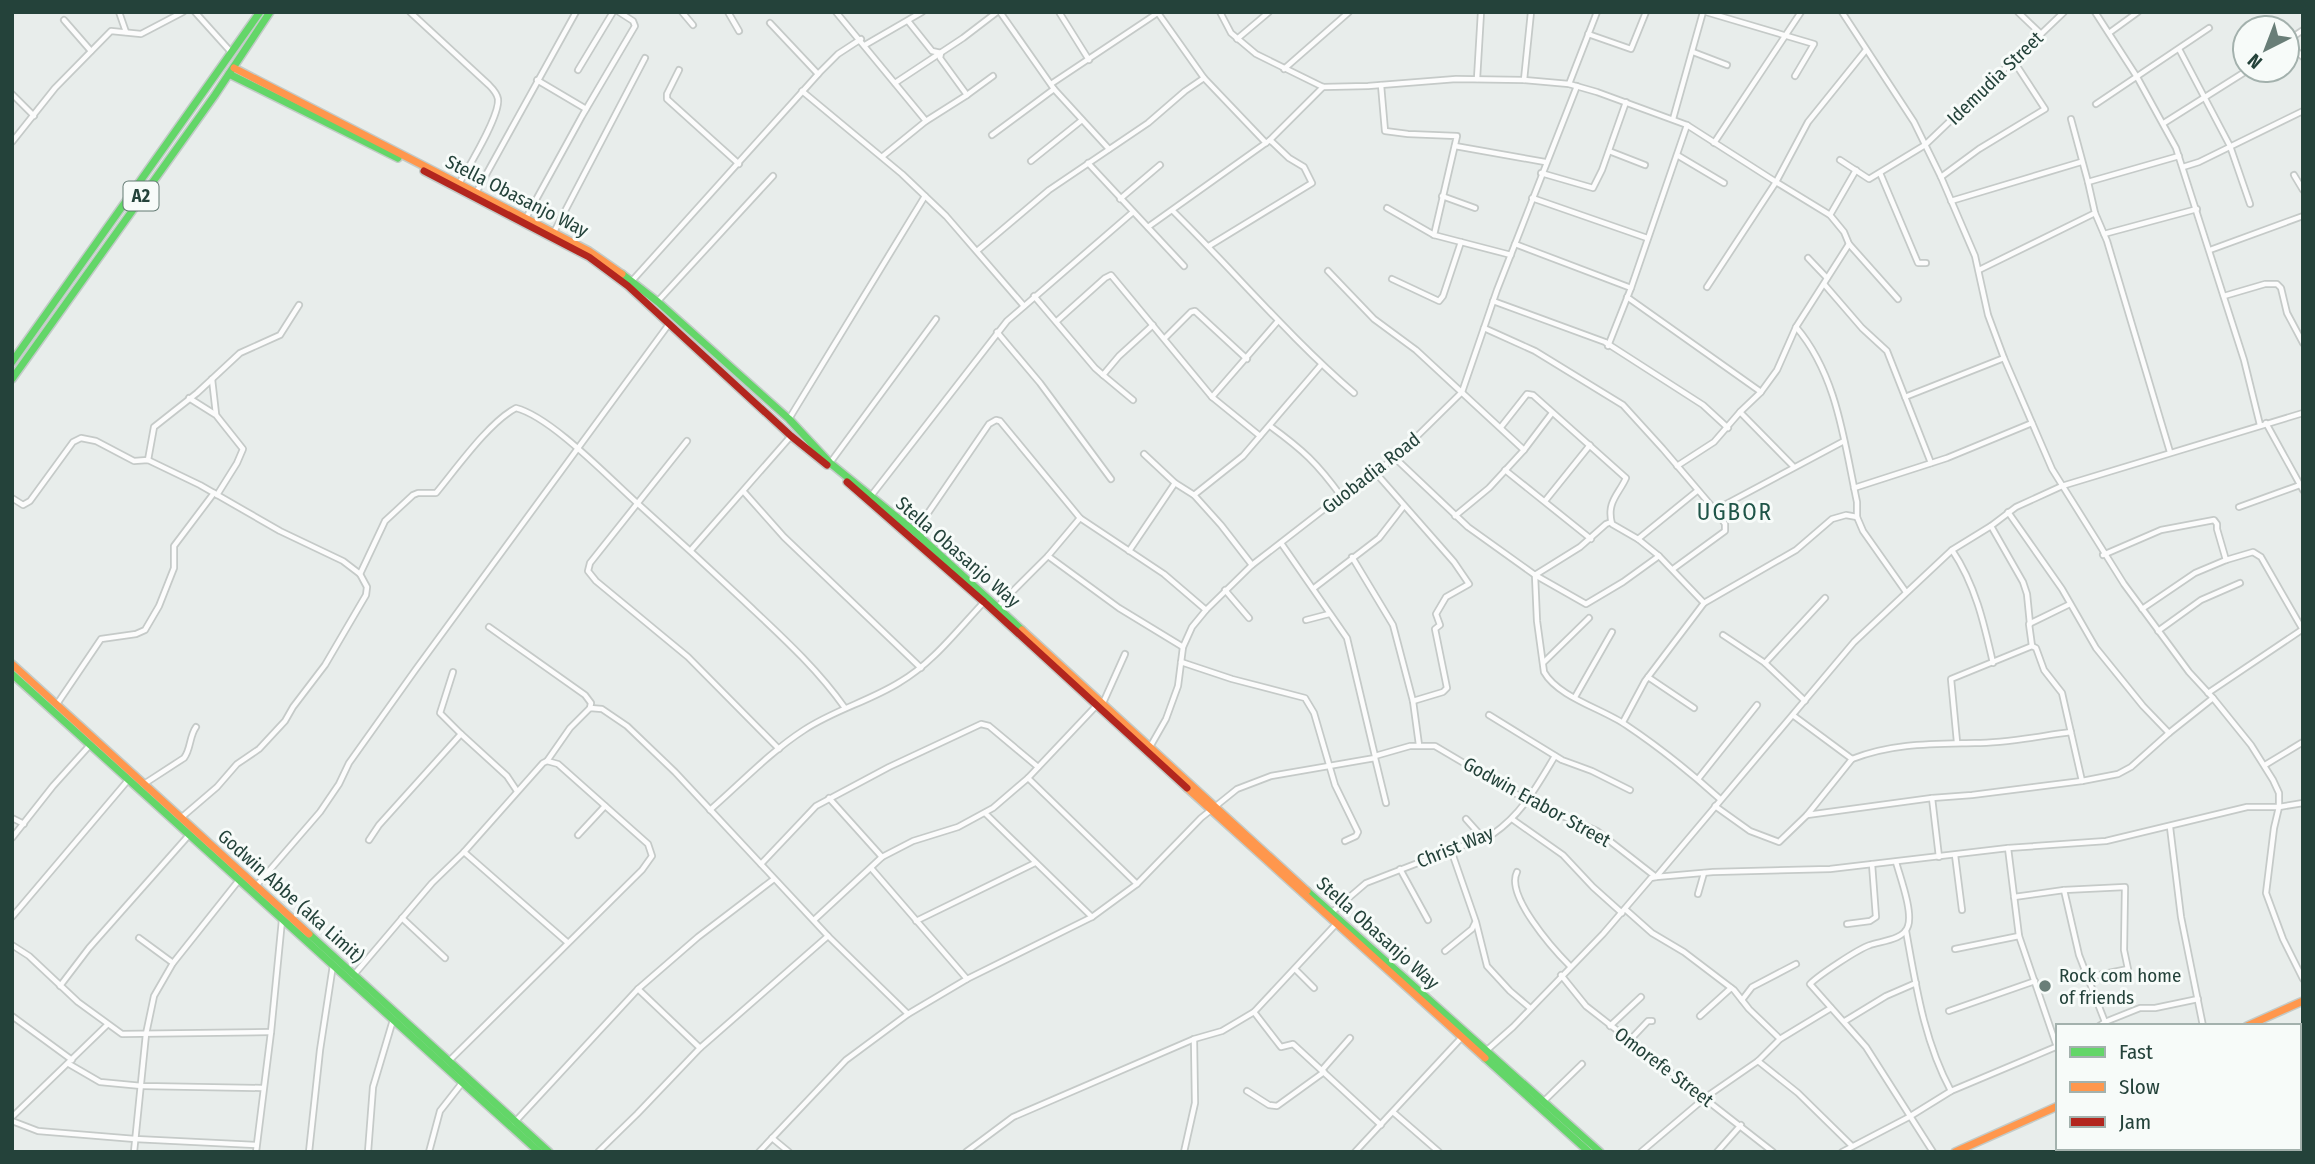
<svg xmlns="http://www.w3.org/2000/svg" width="2315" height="1164" font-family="'Fira Sans Condensed',sans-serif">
  <rect width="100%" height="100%" fill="#e8edeb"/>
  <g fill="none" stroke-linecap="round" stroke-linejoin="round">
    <defs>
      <g id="street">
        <polyline points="119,12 126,32"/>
        <polyline points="195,12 231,52"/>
        <path d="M410 12 489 85C493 89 497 93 498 99 500 116 469 166 460 182"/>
        <polyline points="682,12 693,25"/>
        <polyline points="728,12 739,31"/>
        <polyline points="836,12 926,121"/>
        <polyline points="1000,12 1054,89 1109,149"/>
        <polyline points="1059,12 1089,60"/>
        <polyline points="1220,12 1231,33 1256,54 1323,87 1368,86 1456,79 1524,80 1569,84 1597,92 1687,125 1776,182 1808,122 1866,50"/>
        <polyline points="1706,12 1814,44 1795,76"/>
        <polyline points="1842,12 1914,122 1941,177 1975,256 1988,315 2004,358 2052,469 2124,584 2189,672 2213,698 2251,745 2273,780 2279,793 2279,807 2274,828 2266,893 2283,939 2303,979"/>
        <polyline points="2018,12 2041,34"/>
        <polyline points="2095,12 2137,77 2176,148 2244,360 2260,425"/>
        <polyline points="64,20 91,51"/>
        <polyline points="770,23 818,74"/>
        <polyline points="2109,33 2138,12"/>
        <polyline points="1588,34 1631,49 1646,12"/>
        <polyline points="1237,39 1269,12"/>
        <polyline points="2287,41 2303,30"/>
        <polyline points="2287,42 2303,57"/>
        <polyline points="865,45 922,12"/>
        <polyline points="2179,49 2230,146 2250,204"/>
        <polyline points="1693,52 1727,65"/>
        <polyline points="1284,69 1349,12"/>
        <polyline points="578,70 613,12"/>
        <polyline points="679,70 667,94 667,99 739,164"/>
        <polyline points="1204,78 1266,143"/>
        <polyline points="1477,79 1481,12"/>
        <polyline points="537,80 586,109"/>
        <polyline points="1524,80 1531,12"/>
        <polyline points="895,83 963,38 997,12"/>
        <polyline points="1051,84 1159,12"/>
        <polyline points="1569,84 1597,12"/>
        <polyline points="1381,85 1385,131 1408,134 1457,136 1434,235 1511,255"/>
        <polyline points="802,91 902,174 946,216 1024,306"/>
        <polyline points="12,94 34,116"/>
        <polyline points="967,95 993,76"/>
        <polyline points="2096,104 2209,28"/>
        <polyline points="1673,119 1703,12"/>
        <polyline points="2071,119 2088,182"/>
        <polyline points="2164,123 2248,70"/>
        <polyline points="992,135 1054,89"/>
        <polyline points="12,142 55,88 111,31 141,34 183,12"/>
        <polyline points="1714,143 1801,12"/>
        <polyline points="1455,146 1545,162"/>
        <polyline points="1609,151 1645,165"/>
        <polyline points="1677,155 1724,183"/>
        <polyline points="883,156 926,121 967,95 940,58 941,53 932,51 908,21"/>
        <polyline points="1840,160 1869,179 1925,145 2064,12"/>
        <polyline points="1031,161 1082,120"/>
        <polyline points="1088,163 1184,266"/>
        <polyline points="2183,167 2199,162 2303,111"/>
        <polyline points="1541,173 1593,188 1602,170 1626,102"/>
        <polyline points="1880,173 1918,263 1926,263"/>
        <polyline points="2294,175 2303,190"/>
        <polyline points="1941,177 1979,149 2045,109 2013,60"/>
        <polyline points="477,191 576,12"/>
        <polyline points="1442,196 1475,208"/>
        <polyline points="1532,198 1647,238"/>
        <polyline points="1120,199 1160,165"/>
        <polyline points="1951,201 2081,162"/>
        <polyline points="1387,208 1434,235"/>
        <path d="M1173 211C1234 271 1289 337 1354 393"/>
        <polyline points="2095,213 2107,241 2170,452"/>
        <polyline points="1830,215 1856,170"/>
        <polyline points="526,218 582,116 632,31 635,26 633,21 619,12"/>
        <polyline points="1148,227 1270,140 1323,87"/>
        <polyline points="554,232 645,58"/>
        <polyline points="2104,234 2197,209"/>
        <polyline points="1515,244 1631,288"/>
        <polyline points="1209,246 1312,183 1304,167 1289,158 1270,140"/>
        <polyline points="2210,250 2303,216"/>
        <polyline points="977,251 1049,190 1148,123 1185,91 1204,78 1158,13"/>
        <polyline points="1808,258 1827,278"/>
        <polyline points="1979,270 2095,213 2088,182 2179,156"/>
        <polyline points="1328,271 1374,319 1416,350 1524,450"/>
        <polyline points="1392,279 1439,301 1443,296 1461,242"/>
        <polyline points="631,282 820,72 838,54 861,39"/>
        <polyline points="1824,284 1862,328 1887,351 1931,463"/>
        <polyline points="1707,287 1776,182 1830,215 1844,232 1849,244 1898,299"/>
        <polyline points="1034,296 1095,368 1103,375 1119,356 1153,325"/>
        <polyline points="2224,296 2265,284 2277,284 2281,288 2287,313 2303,343"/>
        <polyline points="1627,297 1761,392"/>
        <polyline points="658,301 773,176"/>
        <polyline points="1493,301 1605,342 1703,405 1728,428"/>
        <polyline points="1057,321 1105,278 1111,275 1212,397 1260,436"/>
        <path d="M1796 327C1837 375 1844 441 1857 502V517L1863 531 1906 592"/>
        <polyline points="1484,328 1535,351 1623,405 1663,449 1715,510 1725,524 1725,531 1673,569"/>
        <polyline points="997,332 1040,383 1111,479"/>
        <polyline points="1165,338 1191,312 1195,311 1247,359"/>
        <polyline points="1608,346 1631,288 1687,125"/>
        <polyline points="1103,375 1133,400"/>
        <polyline points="212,379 216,414"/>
        <polyline points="1212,397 1278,321"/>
        <polyline points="1905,397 2004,358"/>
        <polyline points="189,398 216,415 243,449 237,463 217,495"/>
        <polyline points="1740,412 1793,466"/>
        <polyline points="789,419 925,196"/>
        <polyline points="2266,423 2303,490"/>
        <path d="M1270 426C1303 450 1317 463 1341 496"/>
        <path d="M1501 427 1527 394 1533 395 1626 478C1619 494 1606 502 1612 524L1638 539 1659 556 1704 603"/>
        <polyline points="687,441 590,563 588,571 596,581 688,657 779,749"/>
        <polyline points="1144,454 1175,483 1194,495 1221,525 1252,565"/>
        <polyline points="1395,458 1468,527 1535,575 1580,547 1606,524 1611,522"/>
        <polyline points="148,460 154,427 197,393 240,353 280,335 299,305"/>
        <polyline points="830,463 936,319"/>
        <polyline points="1677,466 1714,442 1740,412 1761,392 1777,370 1796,327 1849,244"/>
        <polyline points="1505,470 1591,539"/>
        <polyline points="1375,472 1454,562 1469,584 1446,597 1436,614 1440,625 1435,629 1447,688 1443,692 1413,701"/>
        <polyline points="1854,488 1947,458 2032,423"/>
        <polyline points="744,492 784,537 921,668"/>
        <polyline points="1194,495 1243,456 1321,365"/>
        <polyline points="871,496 1007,321 1133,212"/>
        <polyline points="12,498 23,505 30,501 73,442 81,438 96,441 134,461 148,460 200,485 280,531 343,561 360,574"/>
        <polyline points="1545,501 1590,445"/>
        <polyline points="2239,507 2300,485"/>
        <polyline points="1715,510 1844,441"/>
        <polyline points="2008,512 2062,589 2096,648 2143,706 2169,733 2213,698"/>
        <polyline points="1455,516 1489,488 1524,450 1552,413"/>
        <polyline points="1080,518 1164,574 1206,610"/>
        <polyline points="1991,526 2023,582 2027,594 2030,624"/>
        <polyline points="915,532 989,424 996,420 1000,421 1080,518 1048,556 998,606"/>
        <polyline points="1638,539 1697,491"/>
        <polyline points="1281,543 1347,638 1375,756"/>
        <polyline points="691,550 791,436"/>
        <path d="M1952 550C1975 584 1984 623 1993 663"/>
        <polyline points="1129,551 1175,483"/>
        <polyline points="2103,555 2161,530 2214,520 2217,524 2217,529 2226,560"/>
        <polyline points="1048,556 1119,608 1183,647"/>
        <polyline points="1352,557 1393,625 1413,701 1419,745"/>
        <path d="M1535 575 1537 621 1544 672C1558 697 1603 709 1626 725 1659 747 1690 772 1720 799"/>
        <polyline points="1535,575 1586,604 1623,582 1659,556"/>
        <polyline points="1314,588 1379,538 1403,507"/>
        <polyline points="1225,590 1249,618"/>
        <polyline points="2142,609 2195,573 2226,560 2253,552 2261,557 2303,630"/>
        <polyline points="1306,620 1329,614"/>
        <polyline points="489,627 585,695 591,703 590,708"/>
        <polyline points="2158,631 2201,600 2240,583"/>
        <polyline points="1723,635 1765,663 1805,701"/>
        <polyline points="2032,646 2029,624 2070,604"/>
        <polyline points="1181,662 1232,679 1305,698 1314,713 1335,785 1358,832 1356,836 1345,841"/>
        <polyline points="1544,662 1589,618"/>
        <polyline points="1765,663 1825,598"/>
        <polyline points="453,672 440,713 461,734"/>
        <polyline points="1648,677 1694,708"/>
        <polyline points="2208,693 2303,629"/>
        <polyline points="1575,697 1612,632"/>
        <polyline points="1103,703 1125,654"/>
        <polyline points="57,704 101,639 136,634 145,630 159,606 174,568 174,546 214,493"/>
        <polyline points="1489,715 1562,760 1592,771 1630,790"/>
        <path d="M1794 716 1852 759C1893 743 1932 744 1975 743 2007 743 2040 736 2071 732"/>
        <polyline points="1623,722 1645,681 1704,603 1796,550 1832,519 1846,515 1857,517"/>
        <polyline points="1957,742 1951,679 2032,646 2036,648 2044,670 2062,693 2082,781"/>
        <polyline points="1150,747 1166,719 1178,686 1183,647 1192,627 1206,610 1252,565 1341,496 1395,458 1462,392 1497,290 1577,86"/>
        <polyline points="1375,758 1386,803"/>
        <polyline points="547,761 570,728 590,708 602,709 627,726 675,772 828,936 908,1014"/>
        <polyline points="2265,765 2303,742"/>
        <polyline points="1028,778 1137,884"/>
        <polyline points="1698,779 1757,705"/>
        <path d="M144 784 184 758C191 749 189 737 196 727"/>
        <polyline points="829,798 882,857"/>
        <polyline points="1932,798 1939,857"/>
        <polyline points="1715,806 1750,831 1779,842 1807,815 1932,798 1972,795 2082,781 2118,774 2131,767 2169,733"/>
        <path d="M710 810C741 783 770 752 804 730 834 710 870 701 900 682 933 663 959 628 985 601"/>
        <polyline points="985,813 1092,917"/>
        <polyline points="1807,815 1852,759"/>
        <path d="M182 817 217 787 237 764 259 749 285 721 293 707 325 665 366 595 367 587 360 574 385 521 413 495 418 493H436C456 469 489 422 516 408 551 417 608 477 637 503 673 535 708 567 743 600 779 634 816 667 845 708"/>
        <polyline points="12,818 24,824"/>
        <polyline points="1466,819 1484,839"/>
        <polyline points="1512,819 1563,855 1593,887 1622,913"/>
        <polyline points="2170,827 2181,917 2203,1026"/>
        <polyline points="578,835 605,806"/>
        <polyline points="12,838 53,786 90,745"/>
        <polyline points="369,840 379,825 461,734 507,776 517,791"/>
        <polyline points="2008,848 2019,936 2058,1050"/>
        <polyline points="1451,850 1476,922 1487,966 1510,991 1530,1008"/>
        <polyline points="464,852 567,942"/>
        <polyline points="1955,855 1962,910"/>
        <path d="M1896 862C1900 877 1913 911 1908 926 1904 940 1881 941 1870 945 1858 949 1819 975 1810 984L1866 1047 1933 1152"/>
        <polyline points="761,864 816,806 889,767 981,724 989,726 1038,767"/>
        <polyline points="871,868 967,979"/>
        <polyline points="1400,869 1428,920"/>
        <path d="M1517 872C1505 895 1553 949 1570 966"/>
        <polyline points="256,886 320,812 339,784 349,763 416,669 669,324"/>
        <polyline points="2064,890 2079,955 2105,1022 2099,1026"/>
        <polyline points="1698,894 1704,873"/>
        <polyline points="2014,897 2064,890 2125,887 2124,950 2128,969 2089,977"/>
        <polyline points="1625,909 1652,933 1684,952 1734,990 1749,1009 1780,1039"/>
        <path d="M1331 913 1366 883 1493 834C1522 814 1537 786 1555 756"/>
        <polyline points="12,917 129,779"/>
        <polyline points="402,918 445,958"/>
        <polyline points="814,920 882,857 913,841 958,827 993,808 1028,778 1096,706"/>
        <polyline points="916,921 1035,863"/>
        <polyline points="1847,924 1870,921 1876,917 1872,864"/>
        <path d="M1906 931C1916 986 1924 1041 1951 1091"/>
        <polyline points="139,938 173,963"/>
        <polyline points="12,945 29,956 78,1002 122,1034 271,1032"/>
        <polyline points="1955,949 2019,936"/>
        <polyline points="1445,951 1472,929 1475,923"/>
        <polyline points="1295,969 1314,988"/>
        <polyline points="1561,975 1586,1006 1773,1152"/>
        <polyline points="353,976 432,883 464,852 543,763 547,761 558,764 648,844 652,856 642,870 449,1061"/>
        <polyline points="60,986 89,948 189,835"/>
        <polyline points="638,989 700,1048"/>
        <polyline points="1742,1000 1752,987 1796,964"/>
        <polyline points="1949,1011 2035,981"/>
        <polyline points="1254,1012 1281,1047 1293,1044 1381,1125"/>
        <polyline points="12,1016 72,1060"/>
        <polyline points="1700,1016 1731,988"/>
        <polyline points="1845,1021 1886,996 1916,983"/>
        <polyline points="2105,1022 2140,1008 2155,1008 2198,999"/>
        <polyline points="1610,1026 1641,997"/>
        <polyline points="1630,1040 1648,1021 1652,1021"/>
        <polyline points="1487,1050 1513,1027 1603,934 1651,878 1656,877 1854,642 1952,550 1991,526 2016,507 2062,486 2303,413"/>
        <polyline points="1758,1061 1798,1093 1852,1146"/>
        <polyline points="69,1064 100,1082 142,1086 262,1088"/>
        <polyline points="1322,1070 1350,1038"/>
        <polyline points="2299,1088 2303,1096"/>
        <polyline points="1247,1091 1269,1105 1277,1106 1324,1072"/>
        <polyline points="1544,1101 1582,1064"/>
        <polyline points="2299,1107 2303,1106"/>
        <polyline points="1393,1112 1439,1152"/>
        <polyline points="12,1117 107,1025"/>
        <polyline points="12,1121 38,1131 135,1139 256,1145"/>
        <polyline points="2299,1122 2303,1132"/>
        <polyline points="514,1123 638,989 698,937 774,879"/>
        <polyline points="772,1138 789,1152"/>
        <polyline points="134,1152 146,1034 154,996 173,963 239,880"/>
        <polyline points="256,1152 271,1032 282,920"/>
        <polyline points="309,1152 320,1050 333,965"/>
        <polyline points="368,1152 373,1087 393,1020"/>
        <polyline points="429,1152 440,1111 462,1083"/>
        <polyline points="598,1152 637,1114 700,1048 828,936"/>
        <polyline points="759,1152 846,1060 908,1014 967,979 1092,917 1137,884 1201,818 1237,789 1271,776 1375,758 1375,756 1410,746 1435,746 1528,801 1597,831 1656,877 1713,872 1830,869 2008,848 2106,841 2247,807 2279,807 2303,803"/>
        <polyline points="966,1152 1013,1117 1194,1039 1222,1031 1254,1012 1337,923"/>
        <polyline points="1184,1152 1195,1103 1194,1039"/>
        <polyline points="1355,1152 1462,1037"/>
        <polyline points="1641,1152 1706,1097 1758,1061 1780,1039 1831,1008"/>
        <polyline points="1717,1152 1741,1125"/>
        <polyline points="1842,1152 1909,1117 1951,1091 2058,1046"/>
        <polyline points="2092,1152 2099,1148"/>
        <polyline points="2208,1152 2215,1148"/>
      </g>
      <g id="fast">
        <polyline points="229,74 398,158"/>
        <polyline points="622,274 658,302 789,419 830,463 915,532 1022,630"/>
        <polyline points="12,362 260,12"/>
        <polyline points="12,379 215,95 270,12"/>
        <polyline points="12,674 539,1152"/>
        <polyline points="1307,891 1600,1152"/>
        <polyline points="309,934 549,1152"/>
        <polyline points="1485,1058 1589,1152"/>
      </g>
      <g id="slow">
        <polyline points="234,68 589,251 622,274"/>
        <polyline points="1022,630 1307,891"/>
        <polyline points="12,664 309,934"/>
        <polyline points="1187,788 1485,1058"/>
        <polyline points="2247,1026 2303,1001"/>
        <polyline points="1955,1152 2058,1106"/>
      </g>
      <g id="jam">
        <polyline points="424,171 589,257 628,286 791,436 827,465"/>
        <polyline points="847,482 984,602 1187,788"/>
      </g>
    </defs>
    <use href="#street" stroke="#c5cac8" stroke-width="8"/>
    <use href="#fast" stroke="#c3cbc8" stroke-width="10"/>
    <use href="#slow" stroke="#c3cbc8" stroke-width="10"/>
    <use href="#jam" stroke="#c3cbc8" stroke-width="10"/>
    <use href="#street" stroke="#fcfcfc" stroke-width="4.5"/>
    <use href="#fast" stroke="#63d668" stroke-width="7"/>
    <use href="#slow" stroke="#ff974d" stroke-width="7"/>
    <use href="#jam" stroke="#b3261e" stroke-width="7"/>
  </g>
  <circle fill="#697e78" stroke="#f7fbf9" stroke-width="2.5" cx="2045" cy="986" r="7"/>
  <g text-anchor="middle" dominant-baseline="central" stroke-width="6" stroke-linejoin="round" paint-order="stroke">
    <rect fill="#f7fbf9" stroke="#637a73" stroke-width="2" x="123.5" y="181.5" width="35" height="29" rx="5"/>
    <g font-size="18" font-weight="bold" fill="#24423a">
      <text x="141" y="196">A2</text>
    </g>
    <g font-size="19" fill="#24423a" stroke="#f7fbf9">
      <text transform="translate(1995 78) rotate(-44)">Idemudia Street</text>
      <text transform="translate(517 196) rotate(27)">Stella Obasanjo Way</text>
      <text transform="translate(1371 473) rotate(-38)">Guobadia Road</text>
      <text transform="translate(958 552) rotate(41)">Stella Obasanjo Way</text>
      <text transform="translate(1537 802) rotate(29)">Godwin Erabor Street</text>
      <text transform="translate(1455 847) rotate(-22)">Christ Way</text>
      <text transform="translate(291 896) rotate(42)">Godwin Abbe (aka Limit)</text>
      <text transform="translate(1378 933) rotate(42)">Stella Obasanjo Way</text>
      <text transform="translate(1664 1067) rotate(37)">Omorefe Street</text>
    </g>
    <g font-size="19" fill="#24423a" stroke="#f7fbf9" text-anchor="start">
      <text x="2059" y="975">Rock com home<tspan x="2059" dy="22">of friends</tspan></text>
    </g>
    <g font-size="23" letter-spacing="2" fill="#1f5548" stroke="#f7fbf9">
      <text x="1735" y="512">UGBOR</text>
    </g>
  </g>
  <rect width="2315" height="1164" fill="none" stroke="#24423a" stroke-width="28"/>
  <rect x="2056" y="1024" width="245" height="126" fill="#f7fbf9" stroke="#a3b1ad" stroke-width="2"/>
  <rect x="2070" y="1047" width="35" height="10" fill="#63d668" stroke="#a3b1ad" stroke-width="2"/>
  <text x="2119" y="1059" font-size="21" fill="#24423a">Fast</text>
  <rect x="2070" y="1082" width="35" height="10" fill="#ff974d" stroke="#a3b1ad" stroke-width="2"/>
  <text x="2119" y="1094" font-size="21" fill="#24423a">Slow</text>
  <rect x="2070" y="1117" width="35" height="10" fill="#b3261e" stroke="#a3b1ad" stroke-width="2"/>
  <text x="2119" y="1129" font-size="21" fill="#24423a">Jam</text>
  <g transform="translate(2266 49) rotate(222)"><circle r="33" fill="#f7fbf9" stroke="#a3b1ad" stroke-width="2"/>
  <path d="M0-5L12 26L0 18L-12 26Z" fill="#697e78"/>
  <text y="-10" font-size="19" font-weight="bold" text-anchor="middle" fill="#24423a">N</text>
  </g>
</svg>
